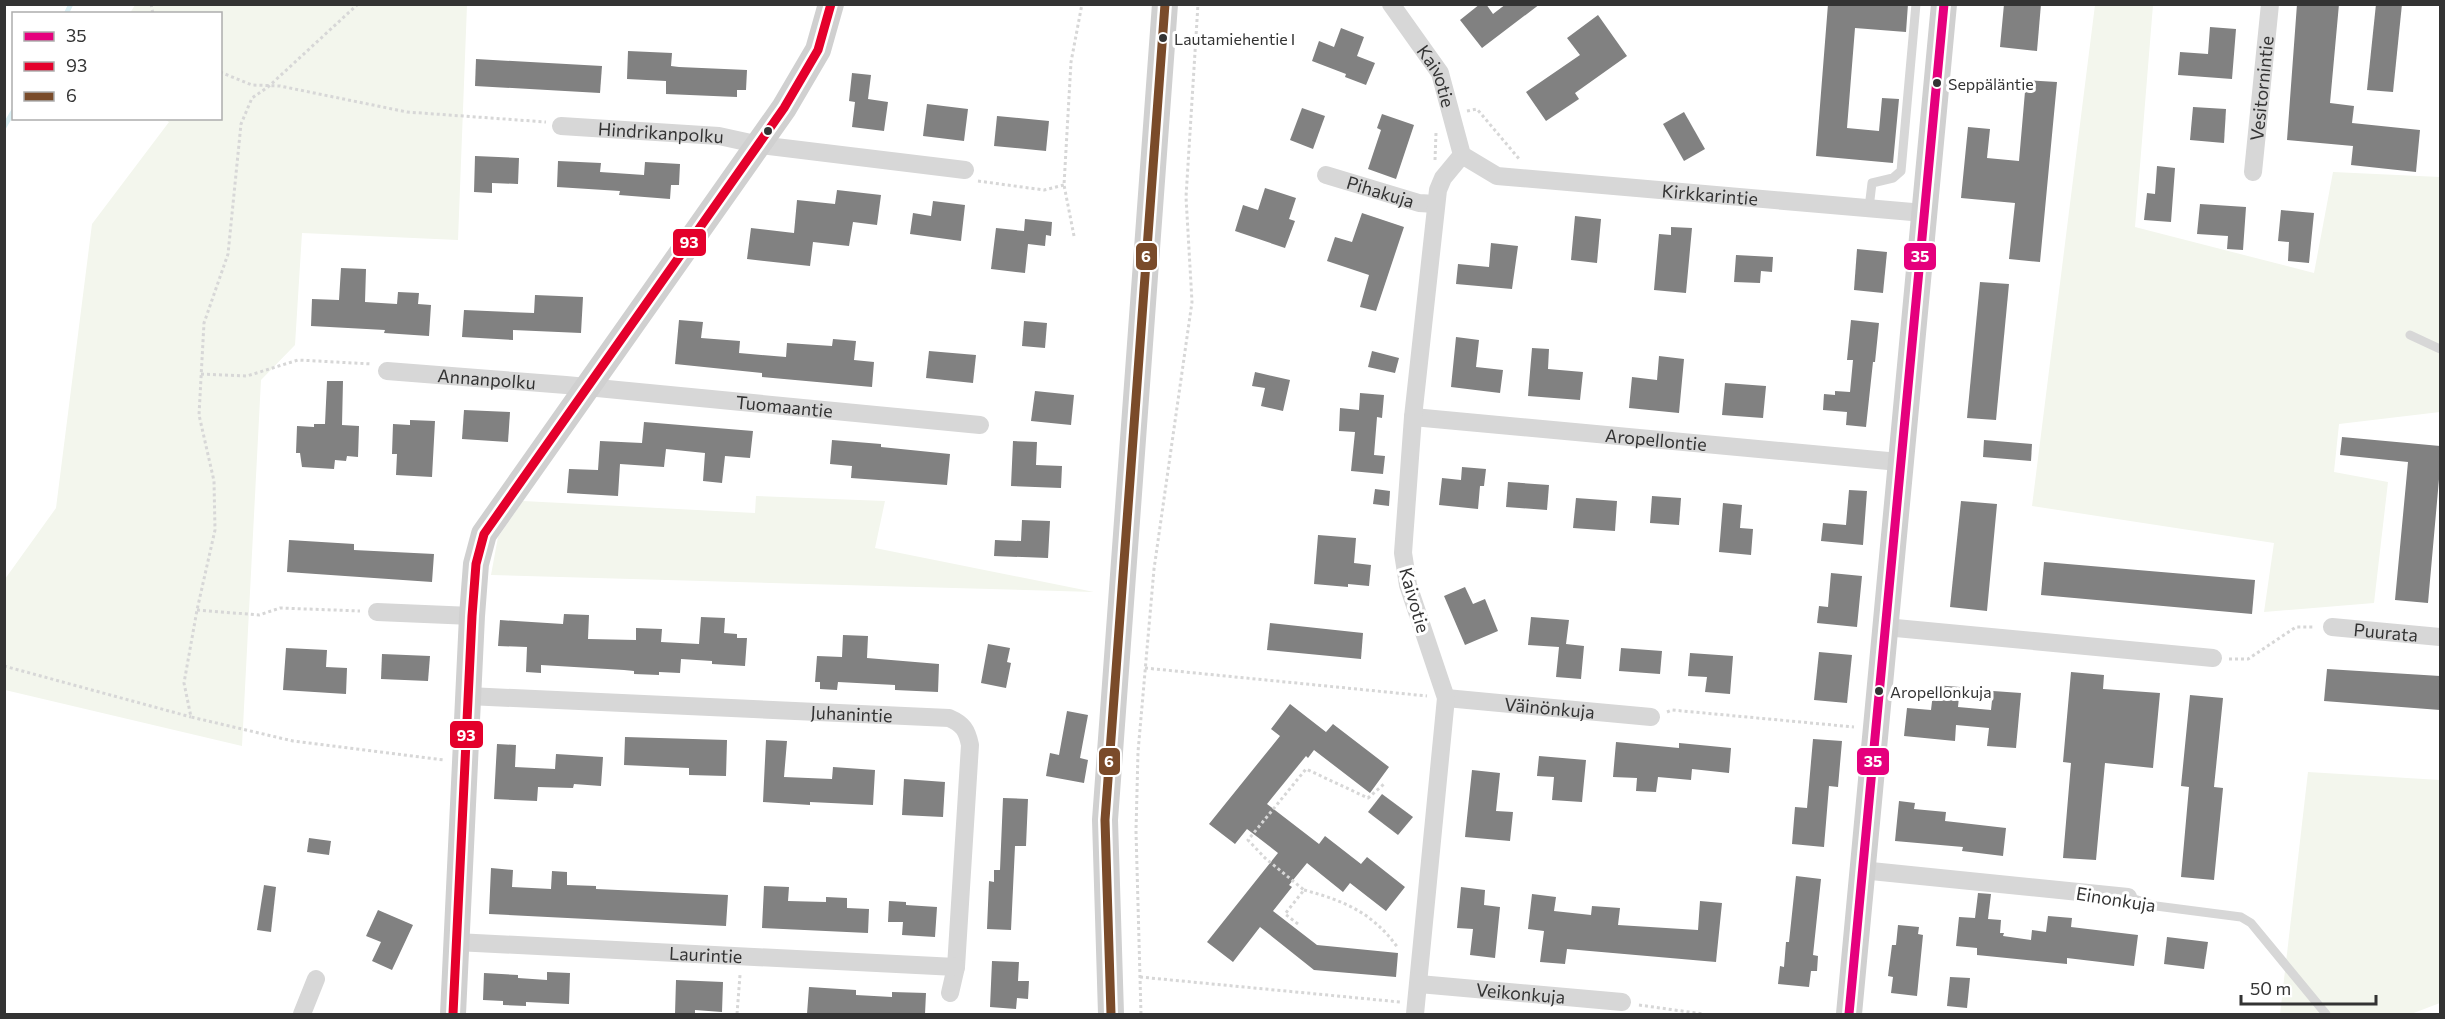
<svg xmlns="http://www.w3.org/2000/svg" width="2445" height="1019" font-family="Commissioner,sans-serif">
  <rect width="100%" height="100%" fill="#fff"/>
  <g fill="#f3f6ed">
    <polygon points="135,5 467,5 458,240 302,233 295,345 261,380 242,746 5,690 5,579 56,508 92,224 169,122 164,119 220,118 220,14 130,13"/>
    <polygon points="2095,5 2153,5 2135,227 2314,273 2333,172 2440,177 2440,412 2339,424 2334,472 2388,482 2374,603 2264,612 2274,543 2032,506"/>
    <polygon points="756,496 885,501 875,548 1094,592 491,575 498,537 523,501 755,513"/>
    <polygon points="2308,772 2440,780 2440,1003 2411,1014 2280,1014"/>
  </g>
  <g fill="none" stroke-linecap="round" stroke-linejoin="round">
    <g stroke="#dbf0f5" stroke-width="5">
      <polyline points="66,14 71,4"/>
      <polyline points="4,127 14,110"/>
    </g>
  </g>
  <g fill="#818181">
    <polygon points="1480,4 1486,4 1493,14 1506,4 1540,4 1482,48 1460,20"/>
    <polygon points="1828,4 1908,4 1906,32 1855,28 1847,128 1879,131 1882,98 1899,99 1893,163 1816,156"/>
    <polygon points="2004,4 2041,4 2037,51 2000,47"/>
    <polygon points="2297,4 2339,4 2330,103 2354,106 2352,123 2420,130 2416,172 2351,165 2353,146 2287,140"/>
    <polygon points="2376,4 2402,4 2393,92 2367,90"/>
    <polygon points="1598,15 1627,56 1575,93 1579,99 1546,121 1526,92 1580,55 1567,38"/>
    <polygon points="2210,27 2236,29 2232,79 2178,75 2180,52 2208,54"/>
    <polygon points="1341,28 1364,37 1357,56 1375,63 1366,85 1345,77 1346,74 1312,61 1319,41 1334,47"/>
    <polygon points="628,51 672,53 671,66 679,67 747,70 746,90 737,90 737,97 666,94 666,81 627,79"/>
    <polygon points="476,59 602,66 600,93 475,86"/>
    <polygon points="852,73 871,75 868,99 888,102 884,131 852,127 855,102 849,101"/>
    <polygon points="2026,80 2057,82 2040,262 2009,259 2015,203 1961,198 1968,127 1990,129 1987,158 2019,161"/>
    <polygon points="927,104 968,109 964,141 923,136"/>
    <polygon points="2193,107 2226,109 2224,143 2190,140"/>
    <polygon points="1302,108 1325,116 1313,149 1290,140"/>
    <polygon points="1684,112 1705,149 1684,161 1663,124"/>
    <polygon points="1382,114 1414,125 1396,179 1368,169 1381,130 1377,128"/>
    <polygon points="997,116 1049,121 1046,151 994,146"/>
    <polygon points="475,156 519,158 518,184 492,183 492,193 474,192"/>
    <polygon points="558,161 601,163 600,172 644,175 645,162 680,164 679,185 671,185 670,199 619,195 620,191 557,187"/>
    <polygon points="2157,166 2175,168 2171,222 2144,220 2147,193 2155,194"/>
    <polygon points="1265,188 1296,198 1289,219 1295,221 1285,248 1235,231 1243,205 1258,210"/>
    <polygon points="837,190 881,195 877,225 853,222 849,246 813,242 810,266 747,259 751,228 794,233 797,200 835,204"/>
    <polygon points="933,201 965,205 961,241 910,234 913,213 931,216"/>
    <polygon points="2200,204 2246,207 2243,250 2227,249 2228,236 2197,234"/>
    <polygon points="2281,210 2314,213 2309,263 2288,261 2289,242 2278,241"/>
    <polygon points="1362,213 1404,227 1376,311 1360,307 1369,275 1327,261 1335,237 1352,242"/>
    <polygon points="1575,216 1601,219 1597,263 1571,260"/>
    <polygon points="1025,219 1052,222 1051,236 1046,235 1045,246 1028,244 1025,273 991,269 996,228 1024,231"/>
    <polygon points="1671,227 1692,228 1686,293 1654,290 1659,234 1671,235"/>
    <polygon points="1491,243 1518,246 1512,289 1456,284 1458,264 1489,267"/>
    <polygon points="1857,249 1887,252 1883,293 1854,290"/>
    <polygon points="1736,255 1773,257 1772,272 1761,271 1760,283 1734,282"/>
    <polygon points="341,268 366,269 365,302 397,304 398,292 419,293 418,304 431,305 429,336 384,333 385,330 311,326 312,299 339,300"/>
    <polygon points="1980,282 2009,284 1996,420 1967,418"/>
    <polygon points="535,295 583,297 581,333 513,330 513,340 462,337 464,310 534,313"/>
    <polygon points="679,320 703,322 701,338 740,341 739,353 786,357 787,343 832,346 833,339 856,341 854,360 874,362 872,387 762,377 762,373 675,364"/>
    <polygon points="1851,320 1879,323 1875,362 1873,362 1866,427 1846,425 1847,412 1823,410 1824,394 1835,395 1835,391 1850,392 1853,360 1847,360"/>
    <polygon points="1024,321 1047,323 1045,348 1022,346"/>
    <polygon points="1456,337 1479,340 1476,367 1503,370 1500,393 1451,387"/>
    <polygon points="1532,348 1549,349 1548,369 1583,372 1580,400 1528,396"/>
    <polygon points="929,351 976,355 973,383 926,378"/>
    <polygon points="1372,351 1399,358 1395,373 1368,367"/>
    <polygon points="1659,356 1684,359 1679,413 1629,408 1632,377 1657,380"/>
    <polygon points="1255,372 1290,380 1283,411 1261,406 1265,388 1252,386"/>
    <polygon points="327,381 343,381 342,425 359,426 358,457 347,456 346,461 335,460 334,469 302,467 300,453 296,453 297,426 314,427 314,424 325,424"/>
    <polygon points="1725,383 1766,386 1763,418 1722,415"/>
    <polygon points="1035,391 1074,395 1071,425 1031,421"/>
    <polygon points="1360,393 1384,395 1382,418 1377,417 1374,455 1385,456 1383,474 1351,471 1355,432 1339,431 1340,408 1359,410"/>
    <polygon points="464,410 510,412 508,442 462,439"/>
    <polygon points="410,420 435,421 432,477 396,475 397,454 392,454 393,424 410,425"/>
    <polygon points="644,422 753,431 750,458 725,456 722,483 703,481 705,453 666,449 664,467 620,464 618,496 567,493 569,469 598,470 600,441 642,443"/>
    <polygon points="2342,437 2440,446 2440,468 2428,603 2395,600 2408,462 2340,455"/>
    <polygon points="832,440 881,444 881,447 950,454 947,485 851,478 852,466 830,464"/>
    <polygon points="1984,440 2032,444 2031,461 1983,457"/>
    <polygon points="1013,441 1037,442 1036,465 1062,466 1061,488 1011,486"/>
    <polygon points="1462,467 1486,469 1484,486 1480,486 1478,509 1439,505 1442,478 1461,480"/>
    <polygon points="1508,482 1549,485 1547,510 1506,507"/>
    <polygon points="1375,489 1390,491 1389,506 1373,504"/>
    <polygon points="1849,490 1867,491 1863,545 1821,541 1823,523 1846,525"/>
    <polygon points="1652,496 1681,498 1679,525 1650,523"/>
    <polygon points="1576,498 1617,501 1615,531 1573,528"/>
    <polygon points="1961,501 1997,504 1987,611 1950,607"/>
    <polygon points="1723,503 1742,505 1740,528 1753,529 1751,555 1719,552"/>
    <polygon points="1022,520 1050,521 1048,558 994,556 995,540 1021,541"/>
    <polygon points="1318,535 1356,538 1354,563 1371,565 1369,586 1348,584 1348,587 1314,584"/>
    <polygon points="289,540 354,544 354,550 434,554 432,582 287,572"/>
    <polygon points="2044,562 2255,580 2252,614 2041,595"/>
    <polygon points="1831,573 1862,576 1857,627 1817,623 1819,606 1828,607"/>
    <polygon points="1465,587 1473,604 1485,599 1498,631 1465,645 1444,596"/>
    <polygon points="564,614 589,615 588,639 636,640 636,628 662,629 661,642 699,644 701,617 725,618 724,633 737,634 737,638 747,638 745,666 712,664 712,661 681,659 680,673 659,672 659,675 634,674 634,671 624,670 541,665 541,673 526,672 527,647 498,646 500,620 563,624"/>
    <polygon points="1531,617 1569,620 1566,644 1584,646 1581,679 1556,677 1559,647 1528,645"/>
    <polygon points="1270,623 1363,633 1361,659 1267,650"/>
    <polygon points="843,635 868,636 867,658 939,664 938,692 895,690 895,685 838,682 837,690 820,689 820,682 815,682 817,656 842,657"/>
    <polygon points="988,644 1010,648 1007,662 1011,663 1006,688 981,683"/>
    <polygon points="286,648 327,650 326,667 347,668 346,694 283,690"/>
    <polygon points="1621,648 1662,651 1660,674 1619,671"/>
    <polygon points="1819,652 1852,655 1847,703 1814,700"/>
    <polygon points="1690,653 1733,656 1730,694 1705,692 1707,677 1688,676"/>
    <polygon points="382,654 430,656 428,681 381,679"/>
    <polygon points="2327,669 2440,676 2440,710 2324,701"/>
    <polygon points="2071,672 2104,675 2103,689 2160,693 2153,768 2105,763 2096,860 2063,858 2071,763 2063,762"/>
    <polygon points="1934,685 1960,687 1958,707 1991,710 1993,691 2021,693 2016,748 1987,746 1989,728 1956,725 1955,741 1904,736 1907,708 1931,710"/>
    <polygon points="2190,695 2223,698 2214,787 2223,788 2214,880 2181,877 2189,787 2181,786"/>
    <polygon points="1290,704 1326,732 1333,724 1389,767 1370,793 1314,750 1308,758 1306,756 1267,804 1319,844 1325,836 1361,864 1367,857 1405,887 1386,911 1350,883 1343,892 1307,863 1289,885 1292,887 1273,911 1317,945 1398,953 1396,977 1314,970 1260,927 1233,962 1207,942 1278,853 1247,829 1235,844 1209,824 1280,736 1271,729"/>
    <polygon points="1067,711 1088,715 1080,758 1088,760 1084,783 1046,776 1050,753 1059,755"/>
    <polygon points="625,737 727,740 726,776 689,775 689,768 624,765"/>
    <polygon points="1813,739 1842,741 1838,787 1829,786 1824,847 1792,844 1795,807 1807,808"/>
    <polygon points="766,740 787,741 784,777 832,779 833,767 875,770 873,805 810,802 810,805 763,802"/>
    <polygon points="1616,742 1679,748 1679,743 1731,748 1729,773 1692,769 1691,780 1658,777 1656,792 1636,791 1637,778 1613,777"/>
    <polygon points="497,744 516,745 515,767 555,769 556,754 603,757 601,786 574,784 573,788 538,787 537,801 494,799"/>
    <polygon points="1539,756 1586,760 1582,802 1552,800 1554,777 1537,776"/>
    <polygon points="1472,770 1500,773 1496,811 1513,812 1510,841 1465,837"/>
    <polygon points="904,779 945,782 943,817 902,815"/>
    <polygon points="1382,794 1413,817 1398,835 1368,812"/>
    <polygon points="1003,798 1028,799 1026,846 1015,846 1011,930 987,929 989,881 994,882 994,870 1000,870"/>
    <polygon points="1899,801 1915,803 1914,809 1946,812 1945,821 2006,828 2003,856 1962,851 1963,847 1895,841"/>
    <polygon points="309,838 331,841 329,855 307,852"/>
    <polygon points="491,868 513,870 512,887 551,889 552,871 567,872 567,885 596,886 596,889 728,895 726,926 489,914"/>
    <polygon points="1796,876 1821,879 1813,955 1818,956 1817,971 1811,971 1809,987 1778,984 1780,966 1784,967 1786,942 1789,942"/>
    <polygon points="264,885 276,887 271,932 257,930"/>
    <polygon points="764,886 789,887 788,901 826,902 826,897 847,898 847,908 869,909 868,933 762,928"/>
    <polygon points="1461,887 1485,890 1484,905 1500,907 1495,958 1470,955 1473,929 1457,928"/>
    <polygon points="1978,893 1991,894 1988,919 2001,920 2000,933 2004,933 2003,936 2031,940 2032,930 2046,932 2048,916 2072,918 2071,927 2138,935 2134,966 2067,958 2067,964 1977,955 1977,948 1956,946 1959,917 1975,918"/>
    <polygon points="1532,894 1556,897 1554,911 1591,915 1592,906 1620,908 1618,925 1698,930 1700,901 1722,903 1716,962 1567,949 1565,964 1540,962 1544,931 1528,929"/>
    <polygon points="889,901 906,902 906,905 937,907 935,937 902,935 903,922 888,922"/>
    <polygon points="378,910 413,925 392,970 372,961 381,942 366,936"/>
    <polygon points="1898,925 1919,927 1918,934 1923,935 1917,996 1891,993 1893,977 1888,976 1892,945 1896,945"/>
    <polygon points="2167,937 2208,942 2204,969 2164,964"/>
    <polygon points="992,961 1019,962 1018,981 1029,981 1028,999 1017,998 1016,1009 990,1007"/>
    <polygon points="547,972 570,973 569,1004 526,1002 526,1006 503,1005 503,1001 483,1000 484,973 518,975 518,978 547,980"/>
    <polygon points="1950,977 1970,978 1967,1008 1947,1006"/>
    <polygon points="676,980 723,982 722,1012 695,1010 695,1014 675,1014"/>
    <polygon points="809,987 856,990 856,995 892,997 892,992 926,993 925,1014 807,1014"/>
  </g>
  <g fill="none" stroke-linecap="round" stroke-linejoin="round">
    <g stroke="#d7d7d7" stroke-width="3" stroke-dasharray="3 3" stroke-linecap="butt">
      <polyline points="151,4 153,14"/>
      <polyline points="358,4 268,87 252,98 241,124 228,254 204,323 199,415 214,481 215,530 197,610 184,683 191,717 293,741 444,760"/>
      <polyline points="220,72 252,85 280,86 407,112 546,122"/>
      <polyline points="1467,111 1477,109 1520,160"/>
      <polyline points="1435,160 1436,133"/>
      <polyline points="978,181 1044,190 1064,185"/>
      <polyline points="1074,236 1064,185 1071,62 1082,4"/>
      <polyline points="201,374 247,376 298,360 372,364"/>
      <polyline points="197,610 259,615 280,608 360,611"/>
      <polyline points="2229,659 2248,659 2296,627 2315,627"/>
      <polyline points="4,666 191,717"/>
      <polyline points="1145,668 1427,696"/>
      <polyline points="1667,712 1672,710 1854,727"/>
      <path d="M1304 890C1345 901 1373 913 1398 948"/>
      <polyline points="1298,924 1285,914 1304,890 1265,858 1248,840 1306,769 1368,798 1384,784"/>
      <polyline points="1140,977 1400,1002"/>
      <polyline points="1639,1005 1703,1014"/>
      <polyline points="737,1014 740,975"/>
      <polyline points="1141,1014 1136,831 1138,752 1154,569 1192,302 1186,197 1198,4"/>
    </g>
    <g stroke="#d7d7d7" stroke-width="9">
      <polyline points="1869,208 1872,183 1893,178 1901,171 1916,4"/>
      <polyline points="2410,335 2440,349"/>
      <polyline points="2128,897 2156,906 2241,917 2251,923 2326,1014"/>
    </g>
    <g stroke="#d7d7d7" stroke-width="18">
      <path id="s1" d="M1391 4 1440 73 1462 155 1497 176 1924 213"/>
      <path id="s2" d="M561 126 719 136 760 145 965 170"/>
      <path id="s3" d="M2253 172 2270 4"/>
      <path id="s4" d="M1326 175 1419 203 1436 204"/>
      <path id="s5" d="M387 371 566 385 980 425"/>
      <path id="s6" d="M1413 417 1899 462"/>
      <polyline points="377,612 472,616"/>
      <polyline points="1885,627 2213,658"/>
      <path id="s7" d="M2332 627 2440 637"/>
      <path id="s8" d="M468 696 949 718C963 724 967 730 970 745L956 967 950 993"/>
      <path id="s9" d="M1446 698 1651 717"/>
      <polyline points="1861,870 2128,897"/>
      <path id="s10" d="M456 942 956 967"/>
      <path id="s11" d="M1419 984 1622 1002"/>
      <polyline points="302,1014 316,979"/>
      <polyline points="1415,1014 1446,698 1408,585 1403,553 1413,417 1438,190 1443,178 1462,155"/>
    </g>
    <g stroke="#d0d0d0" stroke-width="26">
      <polyline points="453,1014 472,616 476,564 484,534 784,108 818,50 831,4"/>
      <polyline points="1111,1014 1105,820 1165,4"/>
      <polyline points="1849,1014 1944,4"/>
    </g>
    <defs>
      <polyline id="bus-1" points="1849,1014 1944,4"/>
      <polyline id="bus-2" points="453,1014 472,616 476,564 484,534 784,108 818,50 831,4"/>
      <polyline id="bus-3" points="1111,1014 1105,820 1165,4"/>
    </defs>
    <use href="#bus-1" stroke="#fff" stroke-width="14"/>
    <use href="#bus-2" stroke="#fff" stroke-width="14"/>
    <use href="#bus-3" stroke="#fff" stroke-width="14"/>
    <use href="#bus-1" stroke="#e5007d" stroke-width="9"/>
    <use href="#bus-2" stroke="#e4002b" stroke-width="9"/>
    <use href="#bus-3" stroke="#7a4b2a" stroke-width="9"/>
  </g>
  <g fill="#333" stroke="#fff" stroke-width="2">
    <circle cx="1163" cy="38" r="5"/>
    <circle cx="1937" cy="83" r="5"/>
    <circle cx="768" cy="131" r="5"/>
    <circle cx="1879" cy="691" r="5"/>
  </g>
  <g text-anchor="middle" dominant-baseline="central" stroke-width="6" stroke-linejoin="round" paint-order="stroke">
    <g font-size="16" fill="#333" stroke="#fff" text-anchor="start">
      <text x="1174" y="38">Lautamiehentie I</text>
      <text x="1948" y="83">Seppäläntie</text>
      <text x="1890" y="691">Aropellonkuja</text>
    </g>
    <g font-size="18" fill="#333" stroke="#fff">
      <text stroke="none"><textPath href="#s1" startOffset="86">Kaivotie</textPath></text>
      <text stroke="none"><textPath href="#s3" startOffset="84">Vesitornintie</textPath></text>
      <text stroke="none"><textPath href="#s2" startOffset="100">Hindrikanpolku</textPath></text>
      <text stroke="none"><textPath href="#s4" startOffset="57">Pihakuja</textPath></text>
      <text stroke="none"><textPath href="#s1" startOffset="424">Kirkkarintie</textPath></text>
      <text stroke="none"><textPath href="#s5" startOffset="100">Annanpolku</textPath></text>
      <text stroke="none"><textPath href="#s5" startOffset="399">Tuomaantie</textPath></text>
      <text stroke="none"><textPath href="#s6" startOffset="244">Aropellontie</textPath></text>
      <text transform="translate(1415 600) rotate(74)">Kaivotie</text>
      <text stroke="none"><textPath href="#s7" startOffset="54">Puurata</textPath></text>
      <text stroke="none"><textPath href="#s9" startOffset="104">Väinönkuja</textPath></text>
      <text stroke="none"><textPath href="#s8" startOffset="384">Juhanintie</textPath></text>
      <text transform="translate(2116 899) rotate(9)">Einonkuja</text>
      <text stroke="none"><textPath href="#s10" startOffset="250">Laurintie</textPath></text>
      <text stroke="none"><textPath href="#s11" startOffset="102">Veikonkuja</textPath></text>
    </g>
  </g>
  <g stroke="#fff" stroke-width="2">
    <rect x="672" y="228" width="35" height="29" rx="6" fill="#e4002b"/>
    <rect x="1135" y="242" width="23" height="29" rx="6" fill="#7a4b2a"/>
    <rect x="1903" y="242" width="34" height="29" rx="6" fill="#e5007d"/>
    <rect x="449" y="720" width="35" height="29" rx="6" fill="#e4002b"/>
    <rect x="1098" y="747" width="23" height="29" rx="6" fill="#7a4b2a"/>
    <rect x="1856" y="747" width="34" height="29" rx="6" fill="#e5007d"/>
  </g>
  <g font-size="16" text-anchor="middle" font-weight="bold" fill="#fff">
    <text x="689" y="248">93</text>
    <text x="1146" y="262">6</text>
    <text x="1920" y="262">35</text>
    <text x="466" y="741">93</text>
    <text x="1109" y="767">6</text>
    <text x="1873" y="767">35</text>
  </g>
  <rect width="2445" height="1019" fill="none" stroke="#333333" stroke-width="12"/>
  <rect x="12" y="12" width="210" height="108" fill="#ffffff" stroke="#adadad" stroke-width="1.5"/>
  <rect x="24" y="32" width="30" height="9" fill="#e5007d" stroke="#adadad" stroke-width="1.5"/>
  <text x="66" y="42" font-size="18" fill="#333333">35</text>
  <rect x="24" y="62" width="30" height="9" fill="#e4002b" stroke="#adadad" stroke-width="1.5"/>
  <text x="66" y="72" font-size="18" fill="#333333">93</text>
  <rect x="24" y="92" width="30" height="9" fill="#7a4b2a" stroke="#adadad" stroke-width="1.5"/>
  <text x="66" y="102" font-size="18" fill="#333333">6</text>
  <path d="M2241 995v9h135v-9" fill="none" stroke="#333333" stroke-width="3"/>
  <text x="2250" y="995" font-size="18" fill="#333333" stroke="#ffffff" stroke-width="4.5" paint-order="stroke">50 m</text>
</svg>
